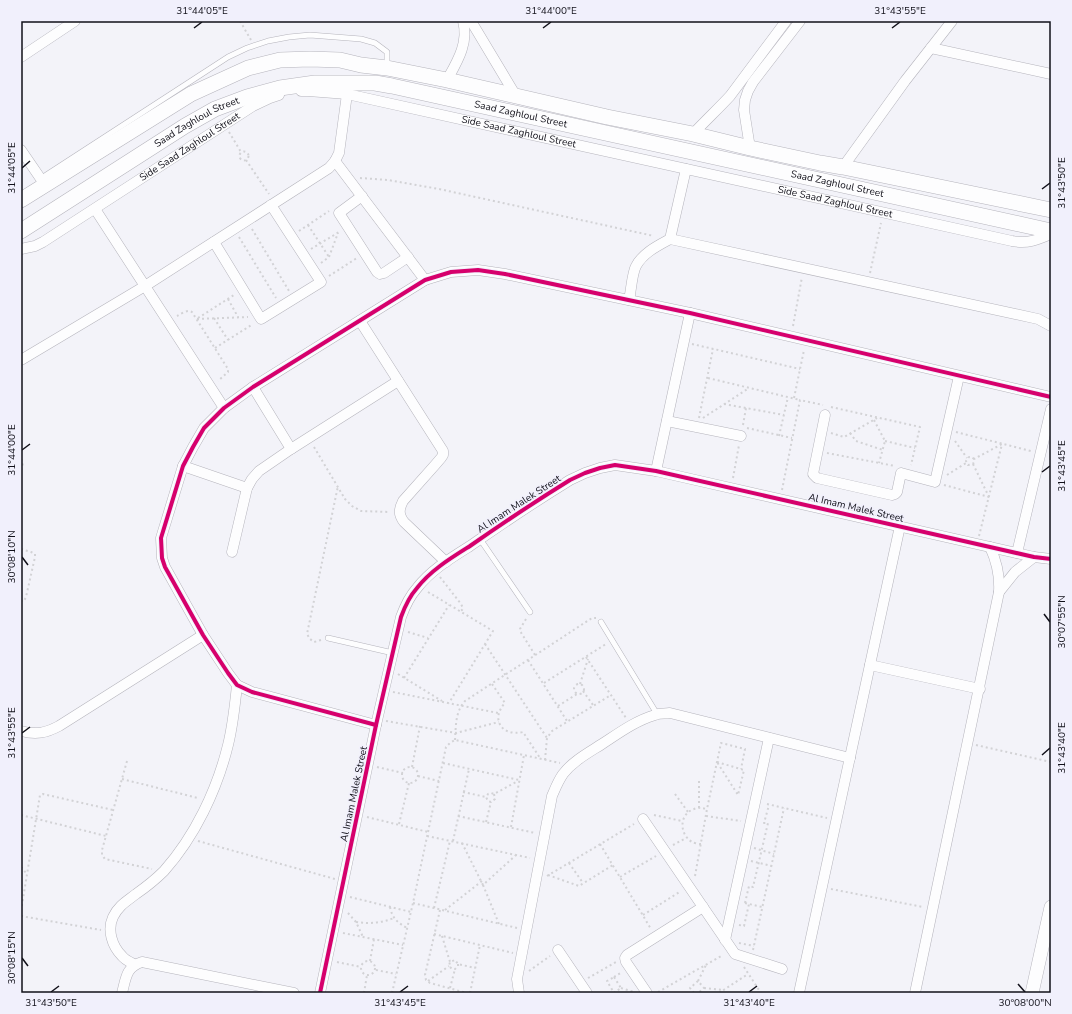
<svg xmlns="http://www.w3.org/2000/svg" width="1072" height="1014" font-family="'Nunito Sans',sans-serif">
  <rect width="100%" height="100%" fill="#f3f3f9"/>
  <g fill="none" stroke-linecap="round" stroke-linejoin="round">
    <defs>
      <g id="service">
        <polyline points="40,179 228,57 247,48 268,41 289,37 310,35 361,39 375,43 387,52 387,67"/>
        <polyline points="480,539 530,612"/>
        <polyline points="601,622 657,714"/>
        <polyline points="328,638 393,653"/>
      </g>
      <g id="minor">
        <polyline points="471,21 516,96"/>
        <polyline points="931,48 1051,74"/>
        <polyline points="21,57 75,21"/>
        <path d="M447 80C457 62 469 43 463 21"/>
        <path id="s1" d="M301 91H308L347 94 1012 241C1028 244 1037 240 1051 234"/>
        <path d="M693 134C705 121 718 109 730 96L786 21"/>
        <polyline points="750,148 744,110 745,100 748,91 753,82 800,21"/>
        <polyline points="21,150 45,185"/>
        <polyline points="335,161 425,280"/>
        <polyline points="843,167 905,81 952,21"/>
        <polyline points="362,196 339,213 377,272 380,274 384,273 408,257"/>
        <polyline points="95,209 224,408"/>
        <polyline points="670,239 686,169"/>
        <polyline points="214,242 261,319 321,282 271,205"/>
        <path id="s2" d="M21 249 35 246 43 242 253 106 270 98 279 95"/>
        <path d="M629 300C631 292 632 273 636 266 643 253 657 246 670 239L1038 319 1051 326"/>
        <path d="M360 321 443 451V455L441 458 435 465 403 501C399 509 398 514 404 522L446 562"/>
        <polyline points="21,360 145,286 329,168 335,161 339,153 347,94"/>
        <polyline points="253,387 291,449"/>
        <polyline points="825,415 813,474 817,478 892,495 895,494 897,492 901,473 935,482 959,376"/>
        <polyline points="667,421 741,436"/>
        <polyline points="183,466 247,488"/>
        <polyline points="656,471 690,313"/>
        <polyline points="232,552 247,488 252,479 259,471 291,449 398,381"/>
        <polyline points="1017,553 1051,409"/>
        <polyline points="999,592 1015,572 1034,557"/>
        <polyline points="870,665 980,689"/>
        <polyline points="376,725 252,692 237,685 228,673 203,635 165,567 162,558 161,538 183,466 193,447 204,428 224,408 253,387 425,280 451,272 478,270 505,274 690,313 1051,397"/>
        <path d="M21 731C36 735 46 733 59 726L203 635"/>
        <polyline points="643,819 735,954 782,969"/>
        <polyline points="725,940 769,738"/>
        <polyline points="558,950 587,993"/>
        <path d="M134 964C130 962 125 960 122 956 112 946 107 930 113 917 118 906 127 901 136 894 146 887 156 879 164 871 195 836 217 790 228 745 233 725 235 705 237 685"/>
        <path d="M122 993C126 978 126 967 142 962L294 993"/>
        <path d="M320 993 376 725 401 617C405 606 409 597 417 588 431 570 451 558 470 546 503 523 536 501 570 480L585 473 600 468 615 465 656 471 1034 557 1051 559"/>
        <path d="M519 993 517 979 552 796C555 789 558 781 563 774 573 761 588 753 602 744 619 733 635 721 655 715 660 713 665 714 670 713L850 758"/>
        <polyline points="647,993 626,962 625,958 627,955 703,907"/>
        <polyline points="799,993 900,526"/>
        <path d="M915 993C942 859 972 726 999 592 1000 575 997 562 990 547"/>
      </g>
      <polyline id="tertiary" points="1032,993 1051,907"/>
      <g id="secondary">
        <polyline points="21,200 191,94 248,68 280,60 310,59 340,60 361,65 387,68 447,80 607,117 693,134 750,148 820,163 843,167 1051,210"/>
        <path id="s3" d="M21 231 185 126 215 109 247 97 280 88 315 83H375L392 86 1051 231"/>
      </g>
    </defs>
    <use href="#service" stroke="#b5b4bc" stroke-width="6"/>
    <use href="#minor" stroke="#b5b4bc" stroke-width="11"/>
    <use href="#tertiary" stroke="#b5b4bc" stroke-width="14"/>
    <use href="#secondary" stroke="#b5b4bc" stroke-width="16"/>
    <g stroke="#d2d2d5" stroke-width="2" stroke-dasharray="2 3" stroke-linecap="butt">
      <polyline points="240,21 251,40"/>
      <polyline points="229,132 241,152"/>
      <circle cx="244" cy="156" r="4.5"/>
      <polyline points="246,160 269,194"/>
      <polyline points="360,178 388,180 439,189 654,236"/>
      <polyline points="308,225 329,257"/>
      <polyline points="252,229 289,291"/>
      <polyline points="299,231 329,211"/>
      <polyline points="239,237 276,298"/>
      <polyline points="311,249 339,232 338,232"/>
      <polyline points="321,263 329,257 338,233"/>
      <polyline points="870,273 881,223"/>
      <polyline points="329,276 357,258"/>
      <polyline points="228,299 238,317"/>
      <path d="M177 316C181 314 187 309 192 312L228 369V372L218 381"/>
      <polyline points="198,318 234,295"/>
      <polyline points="214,318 228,340"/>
      <polyline points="197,319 248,317"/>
      <polyline points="793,326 802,277"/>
      <polyline points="692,344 800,369"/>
      <polyline points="215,348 253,324"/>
      <polyline points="708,378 800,400"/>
      <polyline points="794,398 804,350"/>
      <polyline points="724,404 784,415"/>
      <polyline points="831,407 920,427 911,465"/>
      <polyline points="699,418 713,349"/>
      <polyline points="703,418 749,388"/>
      <polyline points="874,420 885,441 879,463"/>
      <polyline points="743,425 746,408"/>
      <polyline points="747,428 792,438"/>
      <polyline points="956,432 1031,451"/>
      <polyline points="831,433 844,437 877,418"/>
      <polyline points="850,433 856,441 883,450"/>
      <polyline points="779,436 788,397"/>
      <polyline points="885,441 915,448"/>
      <polyline points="955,441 967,458"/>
      <polyline points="314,447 345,499 352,506 361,511 390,512"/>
      <polyline points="827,453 895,466"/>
      <polyline points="21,459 23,463 21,471"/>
      <polyline points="974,459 972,457 969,457 966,461 968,465 973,464 974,462 974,459 1002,444"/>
      <polyline points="973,464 989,497"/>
      <polyline points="947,475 966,463"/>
      <polyline points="733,478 739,445"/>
      <polyline points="944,485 989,497"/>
      <polyline points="782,490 800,400 823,405"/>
      <polyline points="979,536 1002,444"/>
      <polyline points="21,549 31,552 35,554 35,557 26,597 24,601 21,601"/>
      <polyline points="440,577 461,604 463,608 462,610 459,611"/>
      <polyline points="428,592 493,631 449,703"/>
      <polyline points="526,619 520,629 520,631 535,655"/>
      <polyline points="408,632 428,638"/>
      <polyline points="321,640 314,642 310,639 307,634 338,486"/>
      <polyline points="485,644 547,738"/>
      <polyline points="586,657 626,718"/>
      <polyline points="528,660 567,721"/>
      <polyline points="398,674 442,701"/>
      <polyline points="404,678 449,605"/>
      <polyline points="544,683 606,644"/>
      <path d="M492 684 505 703C490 719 502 737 523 732L540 758"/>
      <polyline points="580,684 588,659"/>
      <circle cx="579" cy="689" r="5"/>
      <polyline points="583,691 593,705"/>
      <polyline points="393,692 498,713"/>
      <polyline points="558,706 577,694"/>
      <polyline points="386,721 456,733 499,722"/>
      <path d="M455 740C456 726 455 712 465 701L592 618H596"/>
      <polyline points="976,745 1051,762"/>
      <polyline points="545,760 547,738 552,731 611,695"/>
      <polyline points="127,761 102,850 102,855 105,859 152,869"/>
      <polygon points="717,762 744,770 738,795"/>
      <polyline points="443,763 519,780"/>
      <polyline points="377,767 403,773"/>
      <polyline points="412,767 420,726"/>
      <circle cx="410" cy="775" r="8"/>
      <polyline points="418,776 439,781"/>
      <polyline points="122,779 198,798"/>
      <polyline points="699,781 699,808"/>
      <polyline points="463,792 486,797"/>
      <polyline points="494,794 495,799 491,802 488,801 486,797 488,794 491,793 494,794 518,781"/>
      <polyline points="675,794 688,812"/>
      <polyline points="767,804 827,818"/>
      <polyline points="21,815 106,836"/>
      <polyline points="654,815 682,821"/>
      <polyline points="458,816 535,833"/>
      <polyline points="706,816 741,821"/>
      <polyline points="367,817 428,832"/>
      <polyline points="486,822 491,802"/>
      <polyline points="399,824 409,783"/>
      <polyline points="511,827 524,755"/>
      <polyline points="427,836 530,858"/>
      <polyline points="198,841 335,879"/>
      <polyline points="453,841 469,769"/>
      <polyline points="462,843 483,885 516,855"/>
      <polyline points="600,844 651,929"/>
      <path d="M701 844C698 844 694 843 692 842 679 834 679 814 694 809 698 807 702 808 707 809"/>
      <polyline points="673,845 686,838"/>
      <polyline points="754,848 774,854"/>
      <polyline points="751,861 772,866"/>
      <polyline points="569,863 583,883"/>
      <polyline points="21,867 27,874"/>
      <polyline points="548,875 579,886 613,865"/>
      <polyline points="547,876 634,824"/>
      <polyline points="695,876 707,809 721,743 745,749 741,769"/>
      <polyline points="620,877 656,856"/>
      <polyline points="483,885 499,924"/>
      <polyline points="831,889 923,907"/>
      <polyline points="350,897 411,912"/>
      <polyline points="413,903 517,928"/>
      <polyline points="745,903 749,886 753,887 768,823 764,823 769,805"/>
      <polyline points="745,903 762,907"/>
      <path d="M390 907C392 918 398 923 407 928"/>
      <polyline points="434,908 450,841"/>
      <polyline points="440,910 425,975 426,980 430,983 467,993"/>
      <polyline points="445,910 482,881"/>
      <polyline points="21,911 40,795 43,794 113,810"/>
      <polyline points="348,913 356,922 363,937"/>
      <polyline points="643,915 681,891"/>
      <polyline points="21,916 101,930"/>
      <path d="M356 922C370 924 381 923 394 918"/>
      <polyline points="739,925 744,926 749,904"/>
      <polyline points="343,933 403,945"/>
      <polyline points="434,934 513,953"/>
      <polyline points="442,936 450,962"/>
      <polyline points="739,943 754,946"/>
      <polyline points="753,950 784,808"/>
      <circle cx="368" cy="968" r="7"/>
      <polyline points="370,961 374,939"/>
      <polyline points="337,962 361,967"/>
      <polyline points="458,964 458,966 455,969 452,969 449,966 450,962 455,960 458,964 475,968"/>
      <polyline points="744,967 761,993"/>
      <polyline points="376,970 396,974"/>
      <polyline points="529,971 550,956"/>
      <polygon points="614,977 621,988 614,993 607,981"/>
      <polyline points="614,977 622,972"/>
      <polyline points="588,978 616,962"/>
      <polyline points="428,981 449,966"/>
      <polyline points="698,981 706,965"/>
      <polyline points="450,988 455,969"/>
      <polyline points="621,988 634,992"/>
      <polyline points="704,988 723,990"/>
      <polyline points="658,992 723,955"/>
      <polyline points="364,993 367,975"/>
      <polyline points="392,993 413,903 446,747 450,743 455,740 560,763"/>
      <polyline points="470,993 480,945"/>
      <polyline points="694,993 690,988 698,981 704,988 698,993"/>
      <polyline points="719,993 748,974"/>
    </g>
    <use href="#service" stroke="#fdfdfe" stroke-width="5"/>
    <use href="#minor" stroke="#fdfdfe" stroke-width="10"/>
    <use href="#tertiary" stroke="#fdfdfe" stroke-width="13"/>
    <use href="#secondary" stroke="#fdfdfe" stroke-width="15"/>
    <defs>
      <g id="cycleway">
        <polyline points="376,725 252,692 237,685 228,673 203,635 165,567 162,558 161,538 183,466 193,447 204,428 224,408 253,387 425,280 451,272 478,270 505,274 690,313 1051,397"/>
        <path d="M320 993 376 725 401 617C405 606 409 597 417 588 431 570 451 558 470 546 503 523 536 501 570 480L585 473 600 468 615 465 656 471 1034 557 1051 559"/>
      </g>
    </defs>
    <use href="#cycleway" stroke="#f1f0fc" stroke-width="6"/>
    <use href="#cycleway" stroke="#d6006c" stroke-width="4"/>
  </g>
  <path fill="none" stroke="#111019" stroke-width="1.5" d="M194 28 202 22M543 28 551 22M892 28 900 22M22 168 30 161M1042 189 1050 183M22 450 30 444M1042 472 1050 466M22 557 28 565M1044 614 1050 622M22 733 30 727M1042 755 1050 748M22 958 28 966M1018 984 1025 992M51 992 59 986M400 992 408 986M749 992 757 986"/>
  <g text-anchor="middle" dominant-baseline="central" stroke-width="3" stroke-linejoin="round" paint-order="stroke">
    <g font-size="10" fill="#111019" stroke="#f1f0fc">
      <text stroke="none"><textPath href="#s3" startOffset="542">Saad Zaghloul Street</textPath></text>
      <text stroke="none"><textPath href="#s3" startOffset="207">Saad Zaghloul Street</textPath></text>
      <text stroke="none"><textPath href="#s1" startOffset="222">Side Saad Zaghloul Street</textPath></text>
      <text stroke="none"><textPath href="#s2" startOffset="198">Side Saad Zaghloul Street</textPath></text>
      <text stroke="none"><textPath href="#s3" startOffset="866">Saad Zaghloul Street</textPath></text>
      <text stroke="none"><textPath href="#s1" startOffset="546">Side Saad Zaghloul Street</textPath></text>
      <text transform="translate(519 504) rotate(-33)">Al Imam Malek Street</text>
      <text transform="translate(856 508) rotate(13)">Al Imam Malek Street</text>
      <text transform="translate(354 794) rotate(-78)">Al Imam Malek Street</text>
    </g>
  </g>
  <rect width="1072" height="1014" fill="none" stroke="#f1f0fc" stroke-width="44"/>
  <rect x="22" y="22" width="1028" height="970" fill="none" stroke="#111019" stroke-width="1.5"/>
  <g font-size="10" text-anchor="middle" fill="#111019">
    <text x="202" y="14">31°44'05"E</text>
    <text x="551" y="14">31°44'00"E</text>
    <text x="900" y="14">31°43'55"E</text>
    <text transform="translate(11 168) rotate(-90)" y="4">31°44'05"E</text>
    <text transform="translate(1061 183) rotate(-90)" y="4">31°43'50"E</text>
    <text transform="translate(11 450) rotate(-90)" y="4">31°44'00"E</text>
    <text transform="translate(1061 466) rotate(-90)" y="4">31°43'45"E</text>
    <text transform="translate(11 557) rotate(-90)" y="4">30°08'10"N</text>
    <text transform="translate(1061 622) rotate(-90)" y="4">30°07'55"N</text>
    <text transform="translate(11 733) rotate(-90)" y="4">31°43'55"E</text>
    <text transform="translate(1061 748) rotate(-90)" y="4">31°43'40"E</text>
    <text transform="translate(11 958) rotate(-90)" y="4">30°08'15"N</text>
    <text x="51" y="1006">31°43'50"E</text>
    <text x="400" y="1006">31°43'45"E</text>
    <text x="749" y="1006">31°43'40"E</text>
    <text x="1025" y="1006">30°08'00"N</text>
  </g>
</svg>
